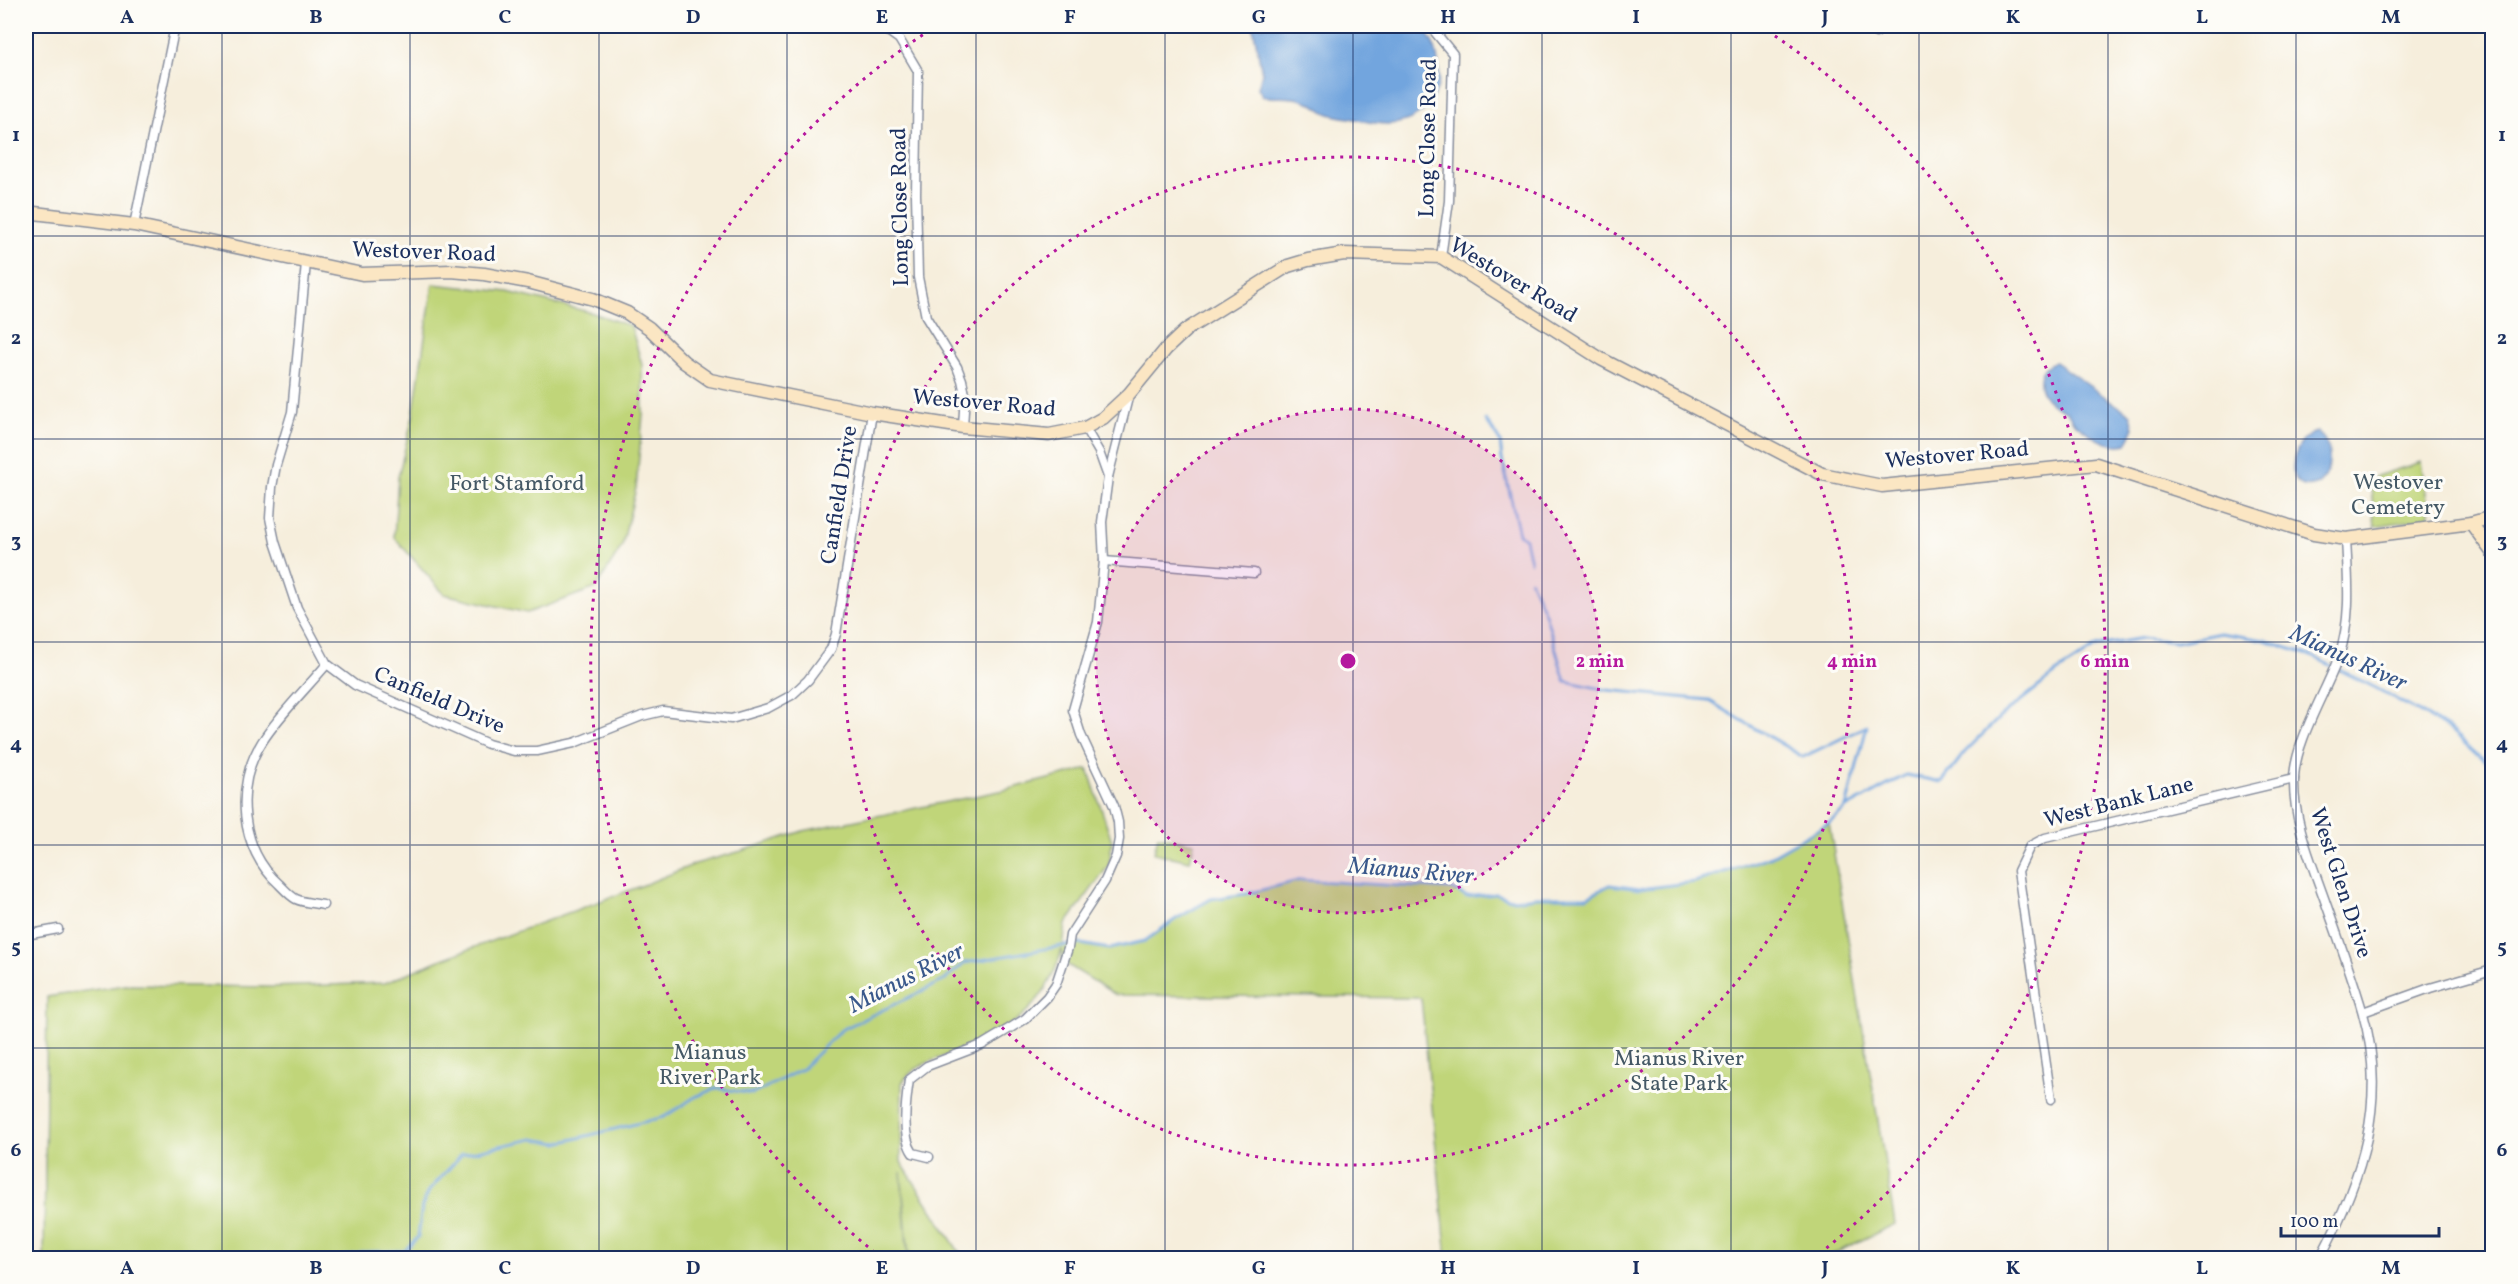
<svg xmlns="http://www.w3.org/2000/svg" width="2518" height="1284" font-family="Vollkorn,serif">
  <rect width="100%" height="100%" fill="#fdfcf7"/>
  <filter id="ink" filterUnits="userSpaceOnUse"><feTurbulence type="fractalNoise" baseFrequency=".0167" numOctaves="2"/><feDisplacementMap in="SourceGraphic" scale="12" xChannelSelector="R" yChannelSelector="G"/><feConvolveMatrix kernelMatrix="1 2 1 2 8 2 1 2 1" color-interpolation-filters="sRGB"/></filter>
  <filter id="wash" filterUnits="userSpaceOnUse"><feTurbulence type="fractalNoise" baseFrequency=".008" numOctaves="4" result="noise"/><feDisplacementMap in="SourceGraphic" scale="24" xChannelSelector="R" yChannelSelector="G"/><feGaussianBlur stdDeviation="1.35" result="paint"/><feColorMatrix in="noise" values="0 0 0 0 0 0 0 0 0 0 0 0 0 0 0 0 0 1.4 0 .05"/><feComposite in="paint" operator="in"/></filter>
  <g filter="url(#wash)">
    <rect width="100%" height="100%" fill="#f6eedc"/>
    <g fill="#c0d579" stroke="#6e826c" stroke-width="1.5">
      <polygon points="433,284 508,292 593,313 631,326 642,365 643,415 636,488 622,546 596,588 527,613 444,594 394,537 398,477 413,416"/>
      <polygon points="2421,462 2430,518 2375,526 2370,478"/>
      <path d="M1088 769 1112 841 1109 865 1066 924 1063 946 1081 944 1109 949 1145 941 1176 919 1211 899 1246 894 1301 880 1452 889 1466 897 1496 894 1514 900 1535 897H1587L1610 885 1640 889 1695 882 1772 856 1829 823 1895 1224 1825 1258H1447L1421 998 1116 995 1063 962 1062 949C1047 1007 1008 1033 953 1053 936 1059 912 1066 902 1083L901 1162 963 1258H909L901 1172 908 1258H44L47 997 125 985 272 987 385 983 437 961 636 888 695 864 742 851 803 831 1005 790Z"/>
      <polygon points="1158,836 1194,843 1190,861 1154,853"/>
    </g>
    <g fill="#72a5de" stroke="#466a9e" stroke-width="1.5">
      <path d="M1253 26H1419C1436 40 1439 57 1439 79 1438 89 1433 101 1426 108 1404 130 1378 125 1350 118 1342 117 1334 116 1327 113 1319 109 1312 102 1303 100 1289 95 1277 99 1263 96L1258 88 1262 73Z"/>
      <path d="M2055 362 2131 415 2134 428 2126 444C2109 449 2088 434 2075 423 2071 420 2071 416 2067 412 2062 408 2056 407 2051 403 2036 392 2035 367 2055 362Z"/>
      <path d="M2317 432C2334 445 2332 471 2319 484 2280 499 2290 437 2317 432Z"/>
    </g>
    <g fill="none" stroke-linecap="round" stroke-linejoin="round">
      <g stroke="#72a5de" stroke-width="3">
        <polyline points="1486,420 1500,441 1502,459 1519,534 1525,539 1530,562"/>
        <polyline points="1530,580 1545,613 1565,681 1607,690 1708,700 1803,757 1867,726 1846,808"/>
        <polyline points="337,1258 367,1252 404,1251 418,1237 422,1206 429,1191 462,1154 533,1139 558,1143 664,1117 695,1097 717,1088 753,1094 802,1069 841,1030 945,980 964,963 1062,946 1081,944 1109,949 1145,941 1176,919 1211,899 1246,894 1301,880 1452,889 1466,897 1496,894 1514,900 1535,897 1587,897 1610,885 1640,889 1695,882 1772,856 1829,823 1846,808 1906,775 1942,782 1965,752 2000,717 2056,673 2098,646 2143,638 2176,642 2220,633 2265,640 2314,657 2376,688 2448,728 2484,761 2492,763"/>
      </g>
    </g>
  </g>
  <g filter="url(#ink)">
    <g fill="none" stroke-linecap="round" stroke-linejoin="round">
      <defs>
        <g id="street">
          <polyline points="881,26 899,39 918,71 916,194 918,277 926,317 957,367 962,380 965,394 963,427"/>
          <polyline points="1430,26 1453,54 1449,201 1441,257"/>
          <polyline points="1866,26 1876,33"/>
          <polyline points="134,225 175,26"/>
          <polyline points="306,263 292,412 276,465 272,487 270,518 275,542 297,608 327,664 355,685 488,744 514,751 537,751 574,743 642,716 663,711 731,719 768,708 792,695 808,680 831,649 836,634 872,413"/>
          <polyline points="1108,477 1129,394"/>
          <polyline points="1104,561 1254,573"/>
          <path d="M323 905C315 903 304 903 296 899 290 896 284 889 279 884 240 849 234 786 262 742 279 715 306 689 327 664"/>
          <polyline points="26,935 58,929"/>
          <polyline points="2363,1012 2430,988 2492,970"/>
          <polyline points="2051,1099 2018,871 2030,846 2045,838 2294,779"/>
          <path d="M929 1157 913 1153C901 1136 906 1100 909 1080L927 1066 982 1045 1012 1027 1025 1019 1047 997 1056 984 1068 948 1070 935 1105 881 1116 856 1119 839 1118 822 1114 806 1081 735 1073 710 1098 622 1104 561 1102 522 1108 477 1099 452 1085 428"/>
          <path d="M2320 1258C2362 1179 2389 1100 2362 1010 2351 972 2337 935 2324 898 2311 861 2293 820 2294 780 2294 743 2326 692 2339 656 2352 618 2348 579 2346 539"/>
        </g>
        <g id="secondary">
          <polyline points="26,212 134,225 362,274 451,271 484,274 528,282 593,299 627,313 649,328 684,362 710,380 872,413 963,427 1049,435 1085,428 1103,418 1129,394 1166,349 1186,330 1288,266 1308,260 1344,254 1441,257 1601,359 1822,474 1882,486 2096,464 2314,534 2346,539 2471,523 2492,517"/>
          <polyline points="2471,523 2492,552"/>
        </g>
      </defs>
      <use href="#street" stroke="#888e9d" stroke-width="11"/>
      <use href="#secondary" stroke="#888e9d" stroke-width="15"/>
      <use href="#street" stroke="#fff" stroke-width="8"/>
      <use href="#secondary" stroke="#fbe6c3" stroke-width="12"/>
    </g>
  </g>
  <path fill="none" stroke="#1b2f5e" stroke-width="1.5" stroke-opacity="0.55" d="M222 26V1258M410 26V1258M599 26V1258M787 26V1258M976 26V1258M1165 26V1258M1353 26V1258M1542 26V1258M1731 26V1258M1919 26V1258M2108 26V1258M2296 26V1258M26 236H2492M26 439H2492M26 642H2492M26 845H2492M26 1048H2492"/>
  <circle cx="1348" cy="661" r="252" fill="#b5179e" fill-opacity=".12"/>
  <g fill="none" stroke="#b5179e" stroke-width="3" stroke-dasharray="3 6">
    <circle cx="1348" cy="661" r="252"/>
    <circle cx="1348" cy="661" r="504"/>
    <path d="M882 1258A757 757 0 0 1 936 26M1760 26A757 757 0 0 1 1814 1258"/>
  </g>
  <g text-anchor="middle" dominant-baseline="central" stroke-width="6" stroke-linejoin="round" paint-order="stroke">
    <g font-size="22" fill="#1b2f5e" stroke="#fdfcf7">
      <text transform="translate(1429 138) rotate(-89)">Long Close Road</text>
      <text transform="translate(901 207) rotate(-91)">Long Close Road</text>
      <text transform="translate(424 253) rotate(2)">Westover Road</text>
      <text transform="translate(1513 281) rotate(31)">Westover Road</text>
      <text transform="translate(984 404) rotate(5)">Westover Road</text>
      <text transform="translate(1957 456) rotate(-5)">Westover Road</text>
      <text transform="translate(840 495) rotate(-81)">Canfield Drive</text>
      <text transform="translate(439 701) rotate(23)">Canfield Drive</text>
      <text transform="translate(2119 803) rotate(-14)">West Bank Lane</text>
      <text transform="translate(2340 883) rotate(72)">West Glen Drive</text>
    </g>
    <g font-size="22" fill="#445865" stroke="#fdfcf7">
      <text x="2398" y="483">Westover<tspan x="2398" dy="25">Cemetery</tspan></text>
      <text x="517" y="484">Fort Stamford</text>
      <text x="710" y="1053">Mianus<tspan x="710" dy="25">River Park</tspan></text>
      <text x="1679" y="1059">Mianus River<tspan x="1679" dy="25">State Park</tspan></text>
    </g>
    <g font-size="24" font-style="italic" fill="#39588b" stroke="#fdfcf7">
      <text transform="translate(2348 659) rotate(25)">Mianus River</text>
      <text transform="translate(1411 872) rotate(5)">Mianus River</text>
      <text transform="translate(907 979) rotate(-27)">Mianus River</text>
    </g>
  </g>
  <circle cx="1348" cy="661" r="9" fill="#b5179e" stroke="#fdfcf7" stroke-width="3"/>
  <g font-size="18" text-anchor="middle" font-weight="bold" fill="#b5179e" stroke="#fdfcf7" stroke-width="6" stroke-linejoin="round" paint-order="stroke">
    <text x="1600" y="667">2 min</text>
    <text x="1852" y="667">4 min</text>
    <text x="2105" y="667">6 min</text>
  </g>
  <rect width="2518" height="1284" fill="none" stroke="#fdfcf7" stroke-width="66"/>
  <path d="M2281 1227v9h158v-9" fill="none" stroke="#1b2f5e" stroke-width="3"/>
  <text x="2290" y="1227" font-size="18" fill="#1b2f5e" stroke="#fdfcf7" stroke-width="4.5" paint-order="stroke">100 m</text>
  <rect x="33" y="33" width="2452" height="1218" fill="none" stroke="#1b2f5e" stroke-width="2"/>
  <g font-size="20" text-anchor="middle" font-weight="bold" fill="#1b2f5e">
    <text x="127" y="23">A</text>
    <text x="316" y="23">B</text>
    <text x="505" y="23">C</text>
    <text x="693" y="23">D</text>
    <text x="882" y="23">E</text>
    <text x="1070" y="23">F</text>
    <text x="1259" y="23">G</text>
    <text x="1448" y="23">H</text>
    <text x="1636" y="23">I</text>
    <text x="1825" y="23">J</text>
    <text x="2013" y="23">K</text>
    <text x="2202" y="23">L</text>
    <text x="2391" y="23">M</text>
    <text x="16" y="141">1</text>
    <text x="2502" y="141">1</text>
    <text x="16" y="344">2</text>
    <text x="2502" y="344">2</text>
    <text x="16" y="547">3</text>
    <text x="2502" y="547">3</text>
    <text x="16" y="750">4</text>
    <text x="2502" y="750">4</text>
    <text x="16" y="953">5</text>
    <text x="2502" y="953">5</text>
    <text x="16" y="1156">6</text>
    <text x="2502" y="1156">6</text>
    <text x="127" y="1274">A</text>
    <text x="316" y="1274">B</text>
    <text x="505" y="1274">C</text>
    <text x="693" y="1274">D</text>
    <text x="882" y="1274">E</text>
    <text x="1070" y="1274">F</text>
    <text x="1259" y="1274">G</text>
    <text x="1448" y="1274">H</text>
    <text x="1636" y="1274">I</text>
    <text x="1825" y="1274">J</text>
    <text x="2013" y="1274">K</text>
    <text x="2202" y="1274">L</text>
    <text x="2391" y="1274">M</text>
  </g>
</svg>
